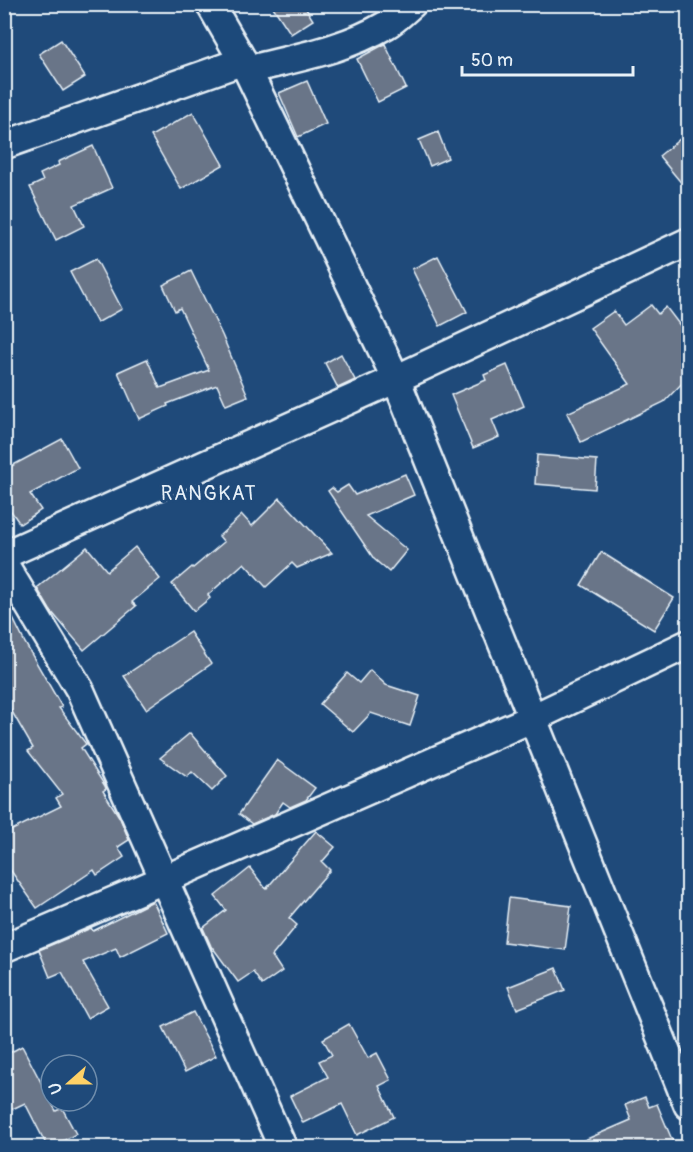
<svg xmlns="http://www.w3.org/2000/svg" width="693" height="1152" font-family="Pangolin,sans-serif">
  <rect width="100%" height="100%" fill="#1f4a7a"/>
  <filter id="ink" filterUnits="userSpaceOnUse"><feTurbulence type="fractalNoise" baseFrequency=".0167" numOctaves="2"/><feDisplacementMap in="SourceGraphic" scale="12" xChannelSelector="R" yChannelSelector="G"/><feConvolveMatrix kernelMatrix="1 2 1 2 8 2 1 2 1" color-interpolation-filters="sRGB"/></filter>
  <g filter="url(#ink)">
    <g fill="#697588" stroke="#e8f1f8" stroke-width="1.5">
      <polygon points="271,4 303,4 313,20 291,34"/>
      <polygon points="61,40 85,77 63,91 39,54"/>
      <polygon points="385,44 406,88 378,102 357,59"/>
      <polygon points="307,81 326,124 298,137 279,93"/>
      <polygon points="193,112 223,165 181,189 151,136"/>
      <polygon points="438,132 448,158 430,166 419,140"/>
      <polygon points="681,138 688,147 688,191 659,156"/>
      <polygon points="93,146 112,188 74,205 84,226 56,240 30,187 43,181 40,174 59,165 58,162"/>
      <polygon points="438,256 467,312 440,326 412,269"/>
      <polygon points="96,259 122,309 97,323 70,272"/>
      <polygon points="191,271 222,335 248,396 226,405 217,385 167,404 168,406 139,419 118,372 147,359 160,388 209,370 180,308 175,311 163,285"/>
      <polygon points="651,305 658,314 666,307 688,336 688,377 664,402 581,442 567,413 630,384 590,328 614,311 624,325"/>
      <polygon points="341,354 355,380 338,388 325,363"/>
      <polygon points="507,365 524,406 492,420 499,437 473,448 451,395 486,380 484,375"/>
      <polygon points="62,439 78,468 30,494 41,510 20,524 4,501 4,470"/>
      <polygon points="537,455 597,460 595,489 535,484"/>
      <polygon points="405,474 414,495 366,516 407,550 389,572 374,559 328,491 332,488 337,492 348,485 355,495"/>
      <polygon points="280,498 332,553 297,568 292,563 266,587 244,563 208,595 210,598 194,611 172,584 192,567 193,568 224,542 219,536 242,515 252,526"/>
      <polygon points="87,547 107,571 135,547 160,579 132,602 136,606 84,650 50,610 37,588"/>
      <polygon points="601,552 674,598 654,630 581,585"/>
      <polygon points="4,600 25,643 62,707 59,708 86,744 81,748 105,786 106,789 103,791 120,818 129,840 118,847 124,857 97,875 94,870 37,908 4,861 4,834 61,806 56,798 62,794 28,751 33,748 4,698"/>
      <polygon points="190,632 211,664 146,709 124,676"/>
      <polygon points="370,670 386,685 420,696 410,726 371,713 353,732 320,704 347,673 359,683"/>
      <polygon points="190,733 227,776 212,791 192,772 187,777 160,758"/>
      <polygon points="277,760 315,788 306,800 290,807 283,802 275,814 252,824 239,814"/>
      <polygon points="316,831 335,847 322,862 330,870 289,918 297,925 272,956 282,971 262,985 253,972 238,982 213,948 212,948 211,946 203,928 226,910 215,896 250,868 266,889"/>
      <polygon points="509,898 571,906 565,950 504,942"/>
      <polygon points="153,901 168,933 120,957 116,948 83,962 108,1006 87,1018 62,972 50,977 39,950 91,928 93,931"/>
      <polygon points="556,968 565,990 517,1009 508,987"/>
      <polygon points="193,1012 216,1056 185,1072 163,1027"/>
      <polygon points="349,1024 368,1058 377,1053 391,1080 379,1086 394,1117 357,1135 342,1104 303,1123 290,1096 328,1077 319,1061 332,1055 323,1039"/>
      <polygon points="22,1046 56,1111 62,1108 76,1134 50,1148 48,1148 25,1103 4,1113 4,1056"/>
      <polygon points="645,1097 649,1107 657,1104 673,1142 660,1148 566,1148 631,1120 625,1105"/>
    </g>
    <g fill="none" stroke-linecap="round" stroke-linejoin="round">
      <defs>
        <g id="minor">
          <polyline points="210,4 243,61 396,379 688,1105"/>
          <path d="M248 70C294 58 344 50 386 25 395 20 404 11 412 4"/>
          <polyline points="4,145 243,61"/>
          <polyline points="4,555 396,379 688,242"/>
          <polyline points="4,564 80,690 283,1148"/>
          <polyline points="4,948 165,879 533,718 688,644"/>
        </g>
      </defs>
      <use href="#minor" stroke="#e8f1f8" stroke-width="32"/>
      <use href="#minor" stroke="#1f4a7a" stroke-width="27"/>
    </g>
  </g>
  <g text-anchor="middle" dominant-baseline="central" stroke-width="6" stroke-linejoin="round" paint-order="stroke">
    <g font-size="20" letter-spacing="1.5" fill="#e8f1f8" stroke="#1f4a7a">
      <text x="209" y="493">RANGKAT</text>
    </g>
  </g>
  <rect width="693" height="1152" fill="none" stroke="#1f4a7a" stroke-width="24"/>
  <rect x="12" y="12" width="669" height="1128" fill="none" stroke="#e8f1f8" stroke-width="2" filter="url(#ink)"/>
  <g transform="translate(69 1083) rotate(249)"><circle r="28" fill="#1f4a7a" stroke="#6f8dac" stroke-width="1.5"/>
  <path d="M0-4.5L10 22L0 15L-10 22Z" fill="#ffd166"/>
  <text y="-9" font-size="16" font-weight="bold" text-anchor="middle" fill="#e8f1f8">U</text>
  </g>
  <path d="M462 66v9h171v-9" fill="none" stroke="#e8f1f8" stroke-width="3"/>
  <text x="471" y="66" font-size="18" fill="#e8f1f8" stroke="#1f4a7a" stroke-width="4.5" paint-order="stroke">50 m</text>
</svg>
